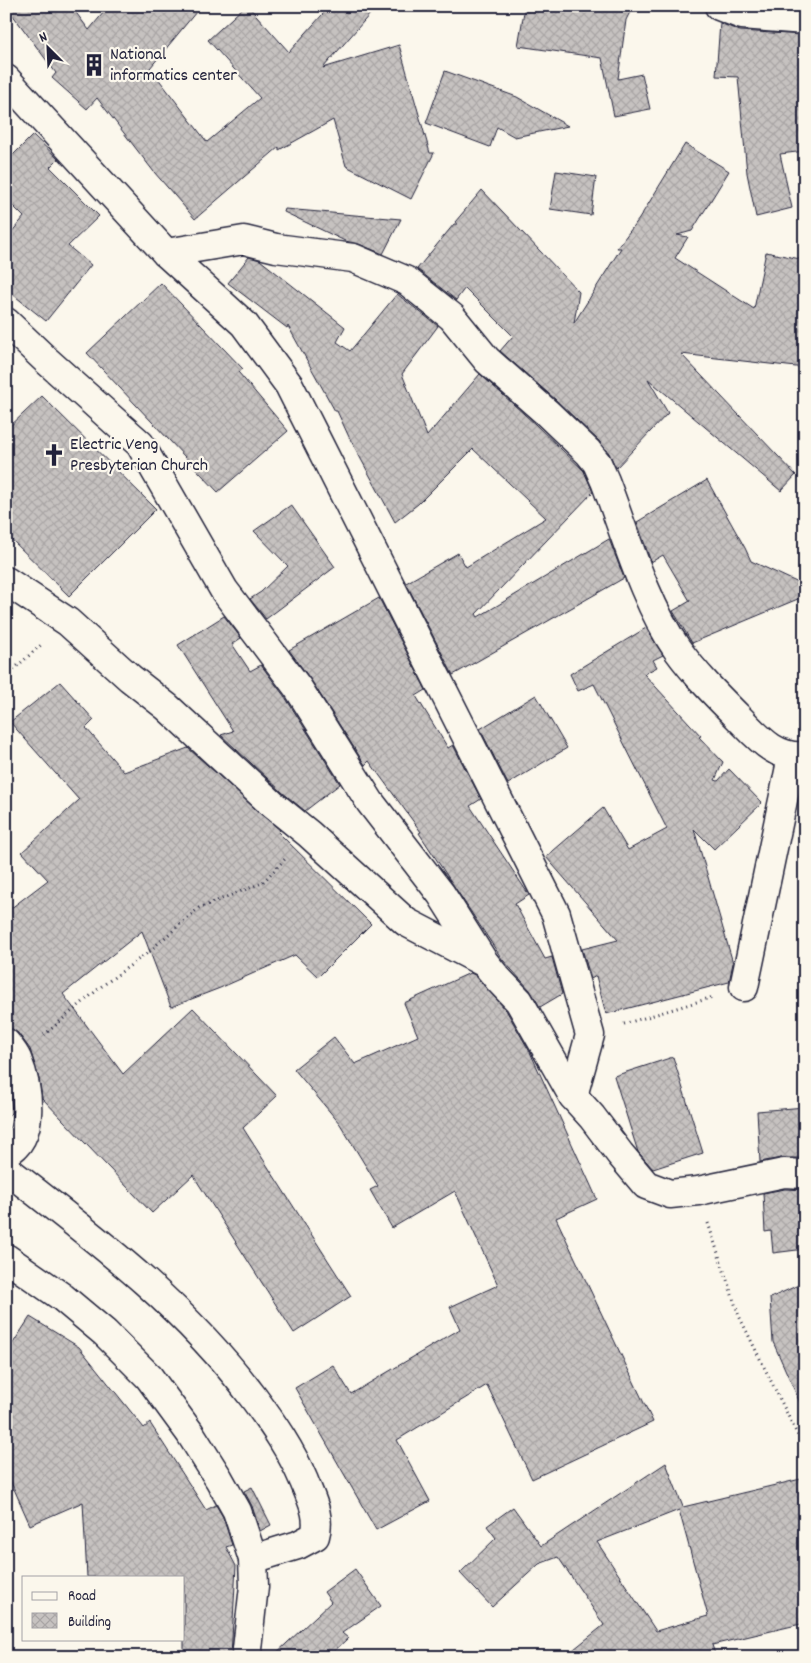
<svg xmlns="http://www.w3.org/2000/svg" width="811" height="1663" font-family="Dekko,sans-serif">
  <defs>
    <pattern id="building-cross-hatch" width="8" height="8" patternUnits="userSpaceOnUse" patternTransform="scale(1.25)"><rect width="8" height="8" fill="#c6c2c0"/><path d="M0 0l8 8M0 8l8-8" fill="none" stroke="#aaa6a6"/></pattern>
  </defs>
  <rect width="100%" height="100%" fill="#fbf7ec"/>
  <filter id="ink" filterUnits="userSpaceOnUse"><feTurbulence type="fractalNoise" baseFrequency=".02" numOctaves="2"/><feDisplacementMap in="SourceGraphic" scale="10" xChannelSelector="R" yChannelSelector="G"/><feConvolveMatrix kernelMatrix="1 2 1 2 8 2 1 2 1" color-interpolation-filters="sRGB"/></filter>
  <g filter="url(#ink)">
    <g fill="url(#building-cross-hatch)" stroke="#22223b" fill-rule="evenodd">
      <polygon points="6,6 71,6 89,30 109,6 201,6 150,68 207,142 260,98 208,40 245,6 248,6 289,52 330,6 377,6 323,68 399,45 430,153 434,153 411,199 346,166 333,120 279,150 279,147 195,219 154,172 97,98 87,109 52,78 56,73"/>
      <polygon points="525,6 633,6 626,20 618,79 642,74 650,109 614,116 602,58 518,46"/>
      <polygon points="720,23 740,31 805,35 805,151 780,154 792,208 756,217 747,173 738,77 716,76"/>
      <polygon points="445,71 517,97 568,126 515,137 497,127 490,147 426,123"/>
      <polygon points="33,135 58,159 50,167 99,216 68,246 91,265 46,321 6,289 6,239 24,217 6,199 6,162"/>
      <polygon points="685,144 729,171 692,231 677,235 688,237 675,258 754,309 766,252 805,260 805,368 681,354 796,475 781,491 648,379 668,413 616,468 609,453 599,441 556,400 500,351 513,336 465,288 456,300 417,269 454,224 458,224 455,222 482,190 579,292 574,323 621,248 617,248 639,219"/>
      <polygon points="556,171 596,177 591,215 550,209"/>
      <polygon points="285,209 401,219 383,254 359,244 345,241 284,212"/>
      <polygon points="249,257 260,260 345,327 337,342 350,351 397,294 438,326 402,374 427,436 480,374 535,424 584,471 593,492 476,614 478,617 609,539 624,578 453,675 406,583 458,553 466,567 546,518 473,449 418,504 395,522 349,437 337,411 335,411 288,326 287,328 228,283"/>
      <polygon points="161,283 243,369 239,373 288,431 218,492 87,353"/>
      <polygon points="42,396 156,509 69,596 6,534 6,430"/>
      <polygon points="707,480 745,548 751,561 805,586 805,596 692,643 673,611 690,601 663,555 651,562 637,522"/>
      <polygon points="291,505 335,567 266,619 250,599 261,592 288,566 254,531"/>
      <polygon points="379,598 426,690 416,696 448,748 453,745 481,799 470,806 529,895 515,904 545,959 552,957 562,994 540,1007 530,990 502,959 419,833 421,832 369,761 365,765 311,680 289,650"/>
      <polygon points="224,616 241,638 232,644 250,671 261,665 285,697 340,784 305,811 282,792 221,735 233,731 178,645"/>
      <polygon points="646,628 663,655 653,660 657,667 644,674 701,736 699,737 723,762 715,780 718,781 729,769 762,803 714,849 694,829 733,963 729,982 606,1014 596,976 591,979 582,949 618,940 546,857 603,808 628,850 667,829 594,684 578,691 570,674"/>
      <polygon points="60,682 94,720 86,728 124,772 188,748 280,830 278,832 371,924 318,977 295,955 220,988 171,1007 142,931 63,994 123,1074 193,1008 277,1096 243,1128 351,1296 294,1333 193,1175 152,1213 42,1098 39,1079 30,1049 18,1033 12,1029 6,1028 6,912 48,880 22,852 79,800 10,722"/>
      <polygon points="536,695 567,748 508,784 480,729"/>
      <polygon points="470,973 475,975 506,1010 530,1052 597,1199 556,1218 653,1422 532,1479 487,1385 397,1440 430,1501 376,1530 295,1388 333,1365 351,1394 460,1329 450,1307 498,1285 455,1191 392,1228 370,1190 378,1186 340,1124 294,1069 334,1037 355,1064 418,1036 404,1003"/>
      <polygon points="673,1057 703,1153 653,1169 638,1152 614,1076"/>
      <polygon points="6,1076 12,1110 11,1113 6,1118"/>
      <polygon points="805,1107 805,1158 781,1158 760,1162 757,1111"/>
      <polygon points="785,1189 805,1190 805,1249 773,1253 771,1231 765,1232 763,1193"/>
      <polygon points="805,1282 805,1414 773,1342 770,1298"/>
      <polygon points="30,1317 79,1347 144,1428 150,1423 206,1510 216,1505 223,1517 232,1545 226,1547 236,1566 231,1657 184,1657 184,1577 87,1577 83,1502 30,1525 6,1471 6,1354"/>
      <path d="M666 1463 683 1507 805 1478V1623L712 1645 716 1657H564L604 1625 558 1557 539 1564 492 1607 460 1573 496 1538 487 1526 513 1507 541 1546ZM679 1510 708 1616 656 1631 597 1542Z"/>
      <polygon points="252,1487 271,1525 260,1531 252,1506 244,1491"/>
      <polygon points="355,1569 381,1606 342,1633 348,1638 328,1657 272,1657 331,1602 324,1592"/>
    </g>
    <g fill="none" stroke-linecap="round" stroke-linejoin="round">
      <defs>
        <g id="street">
          <polyline points="719,6 742,15 805,20"/>
          <polyline points="6,79 166,253 244,324 289,385 556,914 590,1035 573,1096"/>
          <path d="M166 253 244 240 276 248 353 258 407 281 452 317 487 360 546 412 588 452 597 463 605 481C626 536 644 601 677 649 695 674 717 696 739 718 758 737 775 759 805 756"/>
          <polyline points="6,322 46,360 140,444 224,590 298,688 370,802 441,894 484,962"/>
          <polyline points="6,581 68,622 130,678 167,707 272,804 309,834 406,922 485,963 498,979 519,1001 573,1096 592,1117 620,1154 646,1185 670,1194 698,1191 784,1173 805,1174"/>
          <polyline points="744,987 792,757"/>
          <path d="M6 1043C10 1048 15 1054 17 1059 28 1086 37 1137 6 1153"/>
          <path d="M6 1169C97 1240 183 1304 253 1397 273 1424 291 1450 304 1481 311 1499 321 1516 315 1536L298 1545 253 1559"/>
        </g>
        <polyline id="primary" points="6,1258 62,1297 105,1333 149,1377 190,1433 219,1479 237,1511 253,1559 254,1586 247,1649 248,1657"/>
      </defs>
      <use href="#street" stroke="#22223b" stroke-width="31"/>
      <use href="#primary" stroke="#22223b" stroke-width="31"/>
      <g stroke="#22223b" stroke-width="3" stroke-dasharray="1 4" stroke-linecap="butt">
        <polyline points="6,676 41,645"/>
        <polyline points="624,1024 713,997"/>
        <polyline points="44,1035 102,986 146,954 199,908 262,883 285,859"/>
        <polyline points="708,1223 739,1316 802,1444 805,1455"/>
      </g>
      <use href="#street" stroke="#fbf7ec" stroke-width="28"/>
      <use href="#primary" stroke="#fbf7ec" stroke-width="28"/>
    </g>
  </g>
  <defs>
    <symbol id="building-bare" viewBox="-9 -9 18 18"><path d="M-4-6H4V6H1V3H-1V6H-4ZM-2.5-4.3h1.7v1.8h-1.7ZM.8-4.3h1.7v1.8H.8ZM-2.5-1h1.7V.8h-1.7ZM.8-1h1.7V.8H.8Z" fill="#22223b" stroke="#fbf7ec" stroke-width="2.5" paint-order="stroke"/></symbol>
    <symbol id="church-bare" viewBox="-9 -9 18 18"><path d="M-1.2-6h2.4v3.5h3.3v2.4h-3.3V6h-2.4V-.1h-3.3v-2.4h3.3Z" fill="#22223b" stroke="#fbf7ec" stroke-width="2.5" paint-order="stroke"/></symbol>
  </defs>
  <g fill-rule="evenodd">
    <use href="#building-bare" x="78" y="49" width="32" height="32"/>
    <use href="#church-bare" x="38" y="439" width="32" height="32"/>
  </g>
  <g text-anchor="middle" dominant-baseline="central" stroke-width="4.5" stroke-linejoin="round" paint-order="stroke">
    <g font-size="18" fill="#22223b" stroke="#fbf7ec" text-anchor="start">
      <text x="110" y="55">National<tspan x="110" dy="21">informatics center</tspan></text>
      <text x="70" y="445">Electric Veng<tspan x="70" dy="21">Presbyterian Church</tspan></text>
    </g>
  </g>
  <rect width="811" height="1663" fill="none" stroke="#fbf7ec" stroke-width="25"/>
  <rect x="12" y="12" width="786" height="1638" fill="none" stroke="#22223b" stroke-width="2" filter="url(#ink)"/>
  <rect x="22" y="1576" width="162" height="65" fill="#fbf7ec" stroke="#a4a2a5"/>
  <rect x="32" y="1592" width="25" height="8" fill="#fbf7ec" stroke="#a4a2a5"/>
  <text x="68" y="1600" font-size="15" fill="#22223b">Road</text>
  <rect x="32" y="1613" width="25" height="15" fill="url(#building-cross-hatch)" stroke="#a4a2a5"/>
  <text x="68" y="1626" font-size="15" fill="#22223b">Building</text>
  <g transform="translate(48 48) rotate(336)" stroke="#fbf7ec" stroke-width="4" paint-order="stroke">
  <path d="M0-4L9 19L0 12L-9 19Z" fill="#22223b"/>
  <text y="-8" font-size="14" font-weight="bold" text-anchor="middle" fill="#22223b">N</text>
  </g>
</svg>
